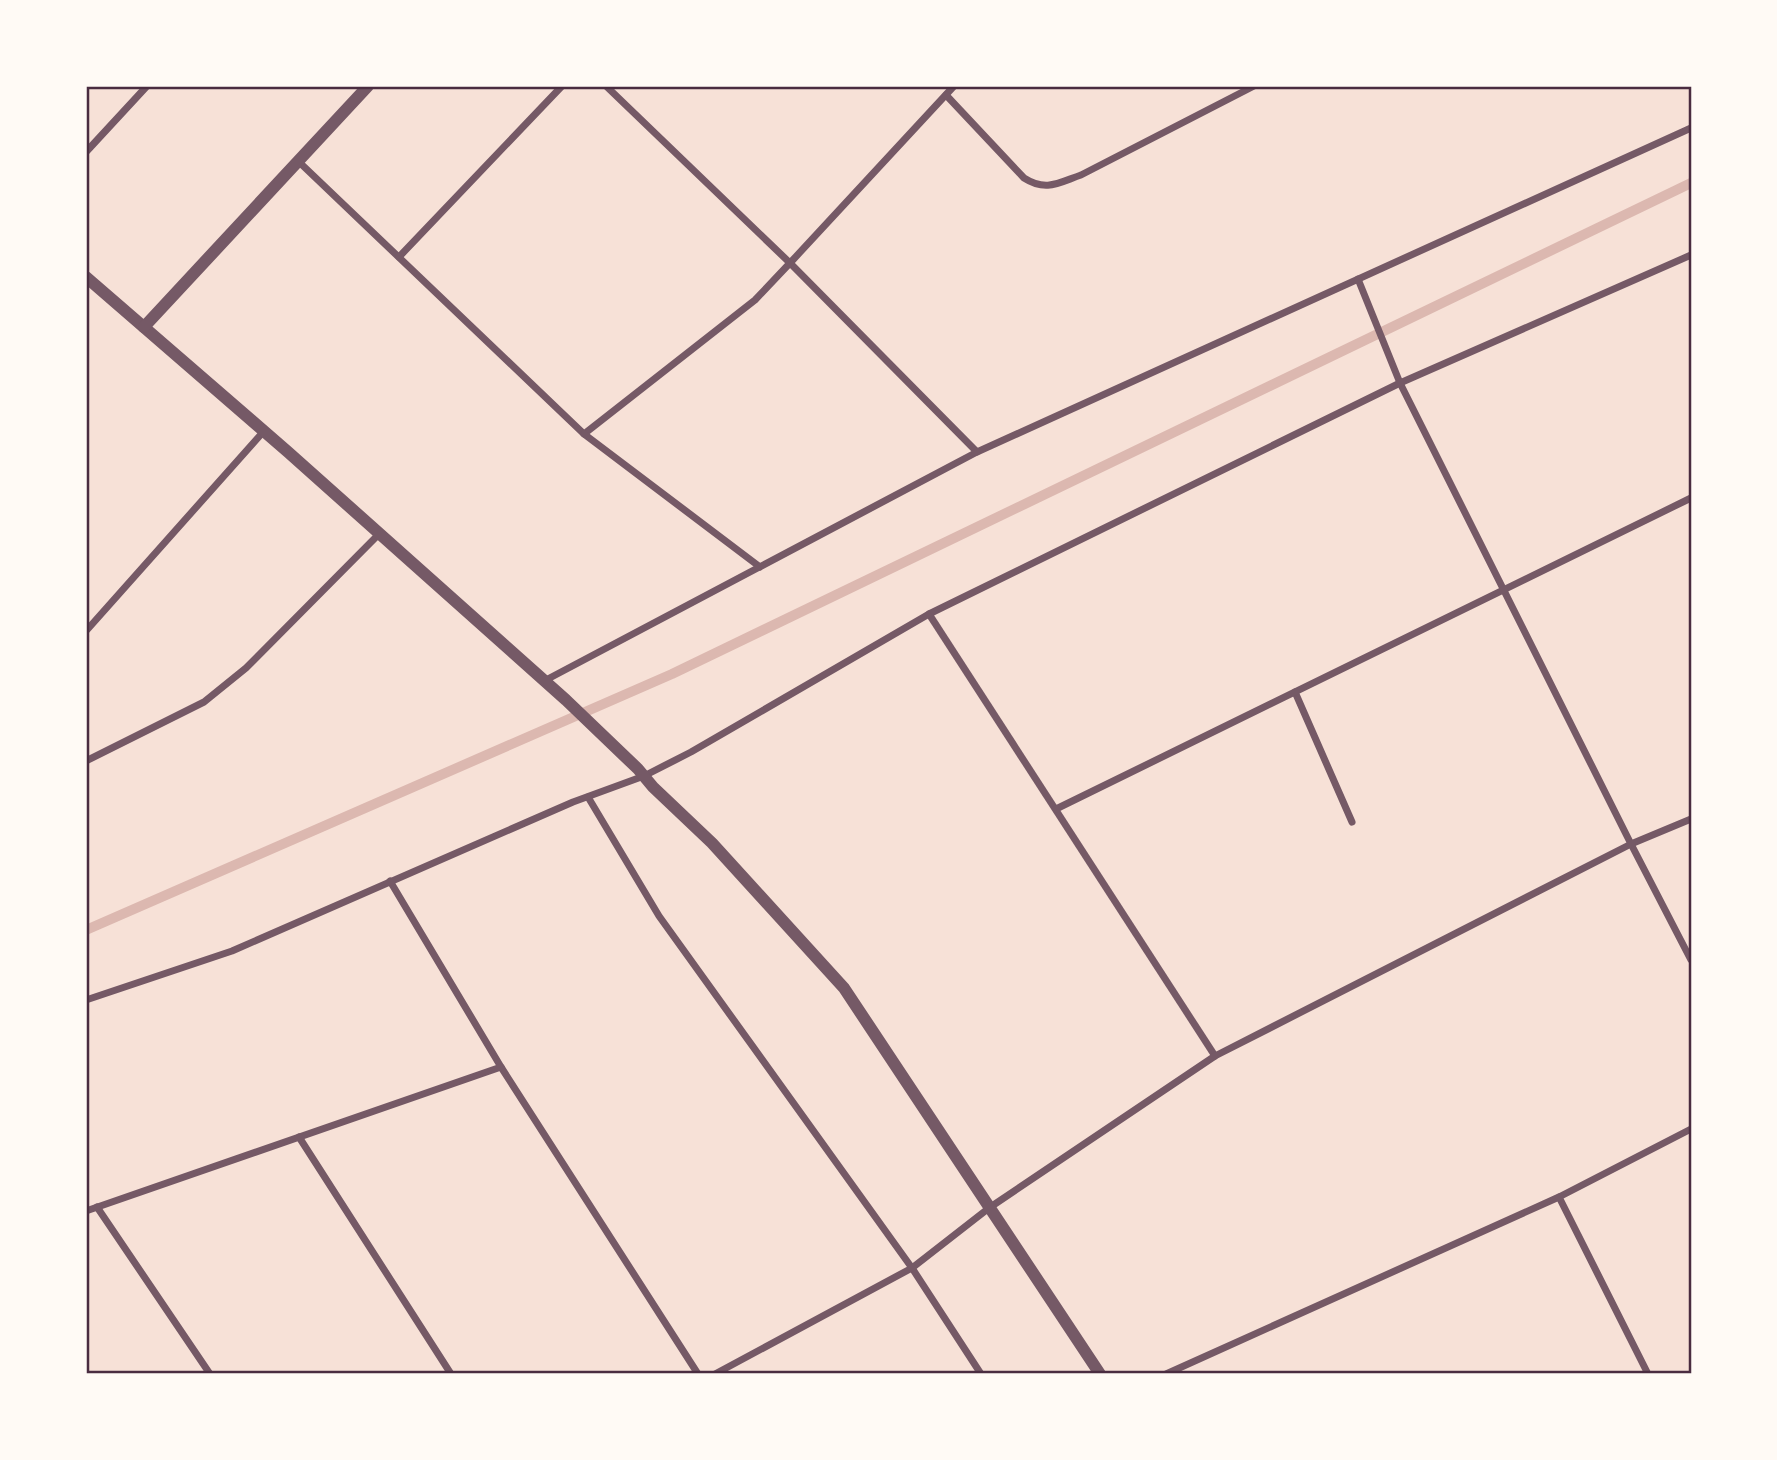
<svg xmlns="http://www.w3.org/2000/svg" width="1777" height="1460" font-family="'IBM Plex Sans',sans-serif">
  <rect width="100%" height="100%" fill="#f7e1d7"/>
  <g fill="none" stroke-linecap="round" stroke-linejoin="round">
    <polyline stroke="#dcb8b0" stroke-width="10" points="86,930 672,674 1691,183"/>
    <g stroke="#755966" stroke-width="7">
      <polyline points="954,86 790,263 977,452 1691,128"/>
      <path d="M946 95 1024 178C1046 192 1058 183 1081 175L1254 86"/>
      <polyline points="86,152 147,86"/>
      <polyline points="298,161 584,434 755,300 790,263 606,86"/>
      <polyline points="399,257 562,86"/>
      <polyline points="1358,279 1400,383 1631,844 1691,960"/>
      <polyline points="584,434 760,567"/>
      <polyline points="929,614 1215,1056"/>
      <polyline points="86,631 264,431"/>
      <polyline points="544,681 977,452"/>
      <polyline points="1295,692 1352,822"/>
      <polyline points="86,761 204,702 246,668 379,534"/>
      <polyline points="588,797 659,916 912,1268 981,1374"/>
      <polyline points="1056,809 1691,498"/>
      <polyline points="390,881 501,1067"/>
      <polyline points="86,1000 232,951 573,802 644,776 691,752 929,614 1400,383 1691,255"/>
      <polyline points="299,1137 451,1374"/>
      <polyline points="97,1207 210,1374"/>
      <polyline points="86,1211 501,1067 698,1374"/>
      <polyline points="715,1374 912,1268 989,1208 1215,1056 1631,844 1691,819"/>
      <polyline points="1166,1374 1559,1197"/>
      <polyline points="1648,1374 1559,1197 1691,1129"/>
    </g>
    <g stroke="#755966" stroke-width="12">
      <polyline points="86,277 288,452 566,700 638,769 653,787 712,843 844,988 1100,1374"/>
      <polyline points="144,327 368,86"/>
    </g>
  </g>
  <rect width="1777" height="1460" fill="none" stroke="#fffaf5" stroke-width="175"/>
  <rect x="88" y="88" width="1602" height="1284" fill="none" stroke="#4a2c40" stroke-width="2.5"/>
</svg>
